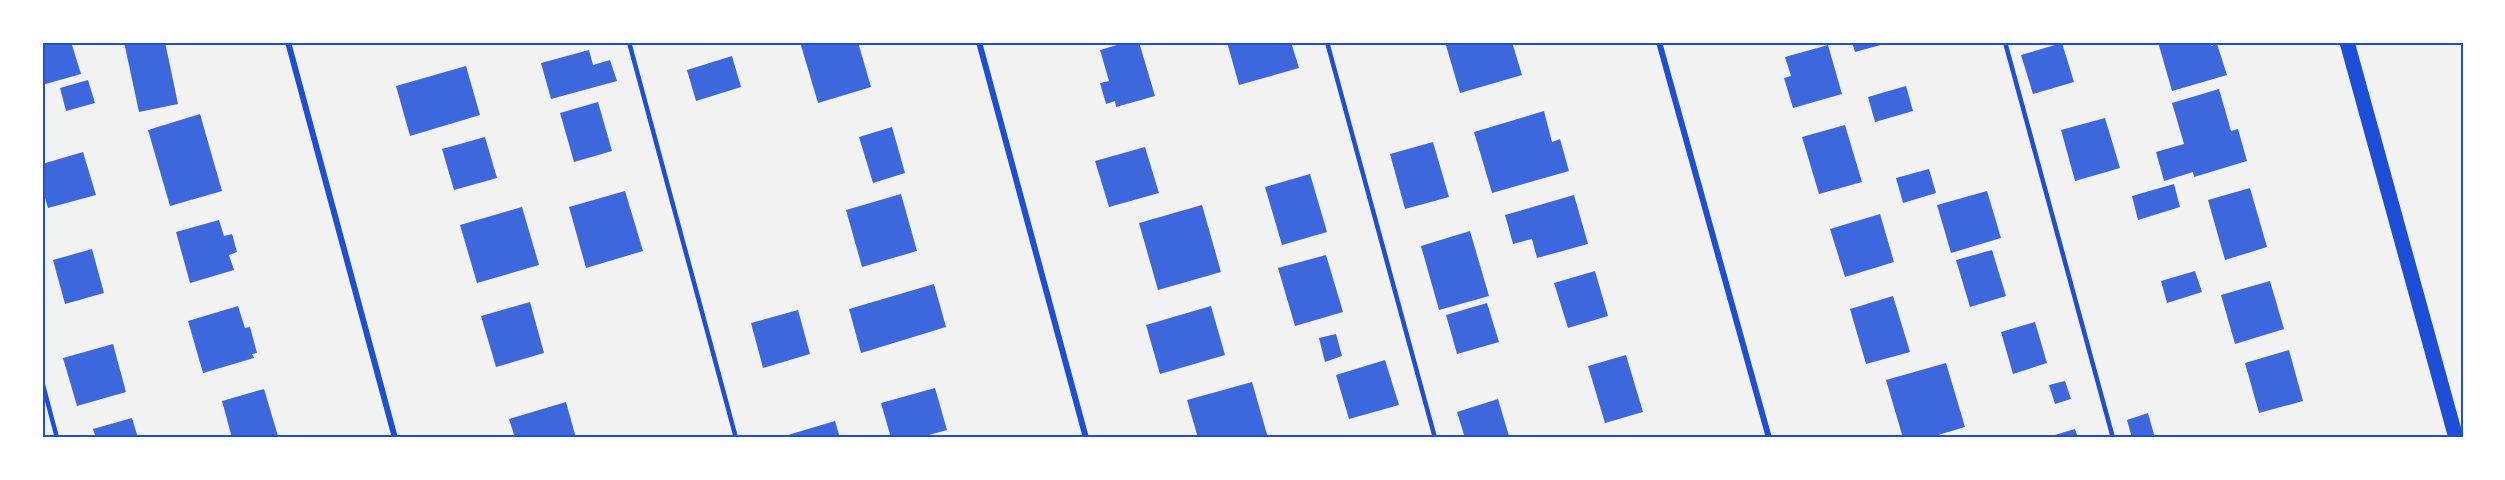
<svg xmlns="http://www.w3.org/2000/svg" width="2505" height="480" font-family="'Nunito Sans',sans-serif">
  <rect width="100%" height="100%" fill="#f2f2f2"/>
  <g fill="#3d67dc">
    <polygon points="42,42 71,42 81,74 42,85"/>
    <polygon points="124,42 165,42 178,104 139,112"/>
    <polygon points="800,42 858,42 871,87 818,103"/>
    <polygon points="1127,42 1139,42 1155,96 1116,107 1115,101 1106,104 1100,83 1109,81 1100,50"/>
    <polygon points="1227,42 1291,42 1299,68 1239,85"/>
    <polygon points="1445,42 1512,42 1522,75 1460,93"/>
    <polygon points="1852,42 1888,42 1888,43 1855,52"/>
    <polygon points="2158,42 2210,42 2211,46 2217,44 2227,75 2172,91"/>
    <polygon points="2062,43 2074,82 2033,94 2021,55"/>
    <polygon points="1828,45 1842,94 1793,108 1784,78 1791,76 1785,57"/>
    <polygon points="589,50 593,65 610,60 617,81 551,99 541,63"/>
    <polygon points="732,56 741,87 696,101 687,70"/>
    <polygon points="466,66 480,115 410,136 396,86"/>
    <polygon points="88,80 95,103 66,111 60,88"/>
    <polygon points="1906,86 1913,111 1875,122 1868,97"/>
    <polygon points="2219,89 2231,131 2238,129 2247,161 2194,177 2193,172 2164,181 2156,152 2184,144 2172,103"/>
    <polygon points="598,102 612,151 574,162 560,113"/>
    <polygon points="1544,111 1552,142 1560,139 1569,171 1492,193 1474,132"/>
    <polygon points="200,114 222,191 170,206 148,130"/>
    <polygon points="2105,118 2120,168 2075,181 2061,130"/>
    <polygon points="1845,125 1862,182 1819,194 1802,137"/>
    <polygon points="892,127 905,173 873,183 859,137"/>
    <polygon points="485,137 497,178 454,190 442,149"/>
    <polygon points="1433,142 1449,197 1405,209 1390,154"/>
    <polygon points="1145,147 1159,193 1109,207 1095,161"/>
    <polygon points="83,152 96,195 48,208 42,188 42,164"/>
    <polygon points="1929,169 1936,193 1903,203 1896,178"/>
    <polygon points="1310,174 1327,232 1282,245 1265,187"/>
    <polygon points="2174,184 2180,207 2138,220 2132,196"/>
    <polygon points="2250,188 2267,247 2225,260 2208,200"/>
    <polygon points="625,191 643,251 586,268 569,207"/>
    <polygon points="1987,191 2001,238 1951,253 1937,205"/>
    <polygon points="901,194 917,251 862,267 846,210"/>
    <polygon points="1574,195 1588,244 1537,258 1532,239 1513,244 1505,215"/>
    <polygon points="1202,205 1221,272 1158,290 1139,223"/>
    <polygon points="522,207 539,265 477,283 460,225"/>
    <polygon points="1880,214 1894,262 1845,277 1830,229"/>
    <polygon points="219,220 224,236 232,234 237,252 229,255 234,270 190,283 176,232"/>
    <polygon points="1470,231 1489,296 1439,310 1421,246"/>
    <polygon points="92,249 104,293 65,304 53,260"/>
    <polygon points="1992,250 2006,296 1970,307 1956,260"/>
    <polygon points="1326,255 1343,312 1295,326 1278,268"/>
    <polygon points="1595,271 1608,316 1568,328 1554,283"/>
    <polygon points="2195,271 2202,292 2167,303 2161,281"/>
    <polygon points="2270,281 2284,329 2235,344 2221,295"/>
    <polygon points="934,284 946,327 861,353 849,309"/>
    <polygon points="1893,296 1910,352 1866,364 1850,309"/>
    <polygon points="530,302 544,353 496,367 481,316"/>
    <polygon points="1487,303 1499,342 1457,354 1446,315"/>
    <polygon points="238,306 245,328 250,327 257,353 252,354 254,358 203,373 188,321"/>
    <polygon points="1211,306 1225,355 1160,374 1146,325"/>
    <polygon points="798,310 810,354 763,368 751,323"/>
    <polygon points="2035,322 2047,363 2013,374 2001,332"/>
    <polygon points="1336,334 1342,356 1325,362 1319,338"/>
    <polygon points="113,344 126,392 77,406 63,358"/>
    <polygon points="2289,350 2303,401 2259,413 2245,363"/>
    <polygon points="1626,355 1643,412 1605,423 1588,366"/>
    <polygon points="1385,360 1399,405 1349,419 1336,375"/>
    <polygon points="1946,363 1965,427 1928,438 1903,438 1886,380"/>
    <polygon points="2065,381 2071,399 2055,404 2049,385"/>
    <polygon points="1252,382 1268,438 1198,438 1187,400"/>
    <polygon points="935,388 947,430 918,438 891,438 881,403"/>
    <polygon points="264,389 278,436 269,438 232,438 222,401"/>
    <polygon points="1498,399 1509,436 1465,438 1457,412"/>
    <polygon points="566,402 576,438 515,438 509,419"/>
    <polygon points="2148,413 2155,438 2132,438 2127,420"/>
    <polygon points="132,418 138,438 96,438 93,429"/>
    <polygon points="835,421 840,438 788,438 788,435"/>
    <polygon points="2075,429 2078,438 2048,438 2048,437"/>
  </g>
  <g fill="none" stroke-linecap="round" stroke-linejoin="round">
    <g stroke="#1d4ed8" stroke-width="4.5">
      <polyline points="629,42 736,438"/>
      <polyline points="1327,42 1435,438"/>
      <polyline points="2005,42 2113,438"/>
      <polyline points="42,381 57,438"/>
    </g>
    <g stroke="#1d4ed8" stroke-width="6">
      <polyline points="288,42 395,438"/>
      <polyline points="979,42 1086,438"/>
      <polyline points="1659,42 1769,438"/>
    </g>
    <polyline stroke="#1d4ed8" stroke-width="15" points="2347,42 2456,438"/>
  </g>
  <rect width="2505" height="480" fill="none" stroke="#ffffff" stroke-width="87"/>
  <rect x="44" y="44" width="2418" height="392" fill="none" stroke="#1d4ed8" stroke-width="2"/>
</svg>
